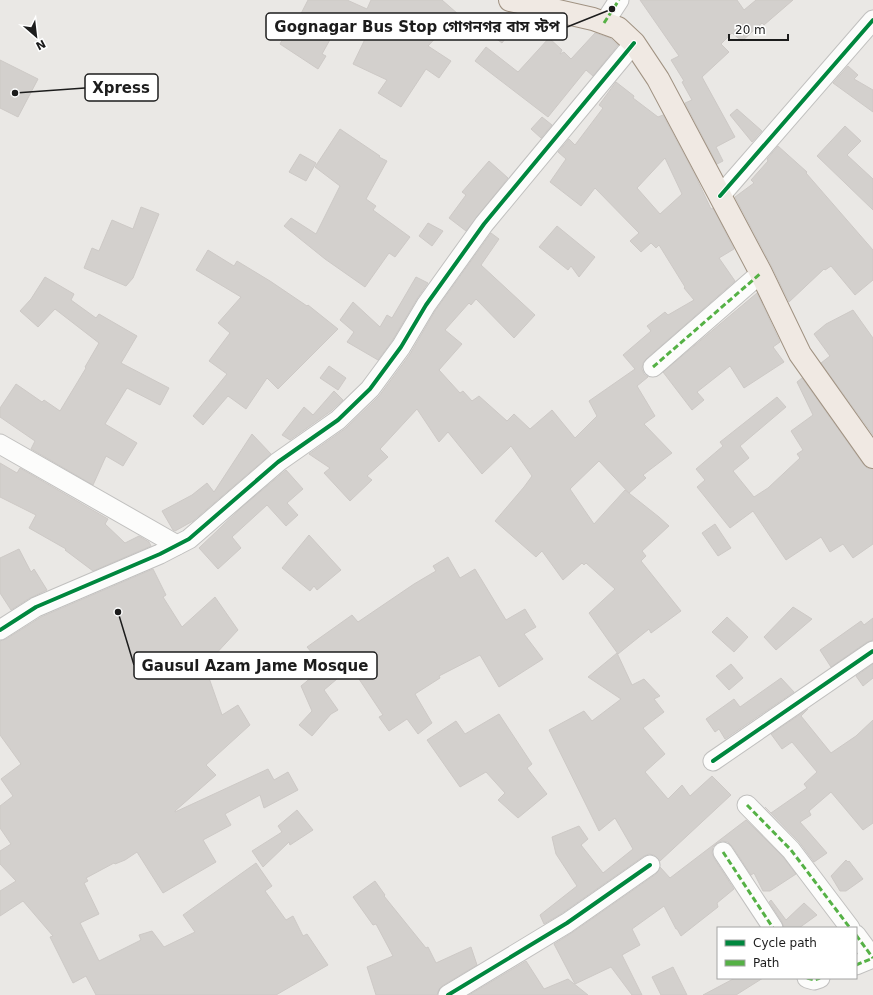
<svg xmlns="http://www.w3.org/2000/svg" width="873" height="995" font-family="'DejaVu Sans','Noto Sans Bengali',sans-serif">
  <rect width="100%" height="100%" fill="#eae8e5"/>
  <g fill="#d3d0cd" stroke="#cdc9c6" fill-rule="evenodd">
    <polygon points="308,0 347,0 367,9 371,0 442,0 458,14 428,46 451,61 439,78 426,69 401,107 378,93 387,80 353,64 366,37 337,27 322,54 326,56 318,69 280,44 285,35 289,37"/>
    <polygon points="640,0 737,0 744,10 756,0 793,0 764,25 762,23 742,41 732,33 721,44 729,52 702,77 735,137 716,147 723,161 717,164 685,103 692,100 682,82 684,81 671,60 679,56"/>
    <polygon points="491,16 511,31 502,43 482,28"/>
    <polygon points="595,33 610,38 618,45 593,76 586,70 548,117 475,61 486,47 518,72 549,38 562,50 560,54 564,52 571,59"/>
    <polygon points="0,60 38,79 18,117 0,108"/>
    <polygon points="848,66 858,75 854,79 873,90 873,112 833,83"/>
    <path d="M616 82 634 96 633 98 658 117 663 115 695 175 711 209 713 208 734 249 719 258 735 281 646 359 643 363 642 369 644 374 648 377 637 386 655 416 644 424 672 453 643 475 646 478 629 493 599 461 570 489 594 524 625 490 659 517 669 526 642 551 646 556 641 561 681 611 651 633 649 629 618 654 589 613 615 589 586 563 584 565 582 563 563 580 542 551 536 557 495 521 524 487 532 476 511 446 482 474 448 432 439 442 417 409 380 449 388 457 367 476 372 480 350 501 324 473 330 468 309 454 346 428 379 396 410 354 435 311 491 233 499 239 481 265 535 315 514 338 476 299 471 305 469 303 445 330 462 344 439 370 460 393 463 391 472 401 479 396 507 421 514 414 530 429 552 410 575 438 597 416 589 401 635 369 623 355 651 331 647 326 665 312 668 315 694 300 684 288 685 287 659 245 656 248 651 243 641 252 630 241 639 233 595 188 581 206 550 182 566 159 558 152 569 139 575 145 603 108 599 105ZM665 158 682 194 660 214 637 188Z"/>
    <polygon points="737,109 762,131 752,142 730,115"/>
    <polygon points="542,117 552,125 541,138 531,129"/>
    <polygon points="845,126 861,141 847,155 873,179 873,210 817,156"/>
    <polygon points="340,129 380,156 379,157 387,161 366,199 376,206 373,210 410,237 395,257 389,253 365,287 325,259 284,226 291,218 316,234 340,186 315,167"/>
    <polygon points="778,146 807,172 806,173 873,250 873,280 855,295 831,266 825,270 824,269 789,302 772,267 735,197 754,183 751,180 768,161 767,159"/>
    <polygon points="300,154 316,163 306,181 289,172"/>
    <polygon points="489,161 508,178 466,231 449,218 466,195 462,192"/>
    <polygon points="141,207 159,214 133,278 126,286 84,268 92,248 99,251 112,220 133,229"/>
    <polygon points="428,223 443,231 432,246 419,236"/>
    <polygon points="557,226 595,257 579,277 571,266 568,270 539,247"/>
    <polygon points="208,250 234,266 237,261 270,281 307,306 308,305 338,329 278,389 267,378 246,409 228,396 203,425 193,416 227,374 209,361 230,333 218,323 241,297 196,270"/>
    <polygon points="45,277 74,294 71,300 96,318 99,314 137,336 121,363 169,388 160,405 127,388 105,424 137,443 123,466 106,456 93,485 31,449 35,441 0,417 0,408 16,384 42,402 44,400 60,411 86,368 85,367 99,343 55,309 38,327 20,311 31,299"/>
    <polygon points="416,277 428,283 417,299 392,341 378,360 347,342 354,332 340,320 353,302 380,327 387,315 392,318"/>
    <polygon points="757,293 780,342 773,347 784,362 744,388 730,366 697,392 704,400 692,410 663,372"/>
    <polygon points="853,310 873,338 873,435 821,363 830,356 814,334 826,324"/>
    <polygon points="329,366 346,378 338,390 320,378"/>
    <polygon points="802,378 863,464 867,468 873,469 873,544 853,558 843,544 830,552 821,537 786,560 753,511 730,528 697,487 705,480 696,469 723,446 720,442 777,397 786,407 740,446 749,458 733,471 754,497 768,488 800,458 797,454 803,450 791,431 813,415 797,382"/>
    <polygon points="334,391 343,400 331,411 290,440 282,435 304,407 313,415"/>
    <polygon points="252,434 271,454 193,521 175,531 173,530 162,511 192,495 207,483 214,492"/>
    <polygon points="0,463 17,473 20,468 108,519 105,524 125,543 139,536 149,542 151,546 93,571 65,550 66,549 29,528 36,515 0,497"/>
    <polygon points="286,470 303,489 287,503 298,515 286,526 267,505 232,537 241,548 218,569 199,548 241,508"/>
    <polygon points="715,524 731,548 718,556 702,533"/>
    <polygon points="309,535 341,570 317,590 314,586 310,591 282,568"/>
    <polygon points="19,549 31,572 34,569 47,590 30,598 11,610 0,593 0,558"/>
    <polygon points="448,557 460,578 475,569 506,620 525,609 536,627 524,634 543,659 499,687 480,655 439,676 440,678 415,694 432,723 418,734 407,719 389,731 379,717 383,715 351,667 324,690 338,710 331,714 312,736 299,725 312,711 301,686 324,667 307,647 352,615 358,622 414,584 436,571 433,566"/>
    <polygon points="153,569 166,595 163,597 182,627 215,597 238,630 212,658 214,660 205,666 212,675 209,678 222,715 238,705 250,725 206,765 216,775 175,811 175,812 268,769 274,780 288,772 298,790 264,808 260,795 225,814 231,825 203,840 216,862 163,893 137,852 125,860 115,864 114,863 86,878 88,881 84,883 99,914 80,923 99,961 141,940 139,935 152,931 164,947 195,932 183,915 256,863 272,886 265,891 286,920 293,916 303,936 307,934 328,965 276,995 96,995 86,976 73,983 50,937 53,936 23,901 0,916 0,891 16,881 0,864 0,851 11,844 0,828 0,806 13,796 1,779 21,764 0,735 0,641 6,639 41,617"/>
    <polygon points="793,607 812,619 776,650 764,637"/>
    <polygon points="727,617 748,637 734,652 712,632"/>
    <polygon points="873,618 873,640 867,642 831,667 820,650 861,621 864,625"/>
    <polygon points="617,653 632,685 644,679 660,696 654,699 664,712 643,728 665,754 645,772 668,799 682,785 690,796 712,776 731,795 660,861 654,855 649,854 644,856 561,914 544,924 540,915 577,886 556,854 552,837 579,826 588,839 581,845 603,873 633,849 615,818 599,831 549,730 584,711 592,721 621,699 588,677"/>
    <polygon points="731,664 743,678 729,690 716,676"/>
    <polygon points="873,664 873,678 863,686 856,676"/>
    <polygon points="781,678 794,692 725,739 719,729 715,732 706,719 734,699 740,707"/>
    <polygon points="808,709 801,716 831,753 856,736 873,720 873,823 863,830 831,792 809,811 811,815 800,822 827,853 814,862 799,842 765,807 771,813 807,788 804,784 817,772 792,742 782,749 771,734"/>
    <polygon points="499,714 532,764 527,768 547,794 518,818 498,800 505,793 486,772 460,787 427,740 456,721 465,734"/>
    <polygon points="297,810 313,830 290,845 289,842 263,867 252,851 282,832 278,826"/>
    <polygon points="746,820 783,857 796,874 770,891 763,891 754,873 751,875 732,846 728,842 722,841 717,843 713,847 712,853 714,858 734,889 717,903 718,907 681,936 677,929 676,929 664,906 632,929 640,945 622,955 642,995 632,995 611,967 575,984 554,944 573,932 656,874 660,867 670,878"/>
    <polygon points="846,860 848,862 849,861 863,879 846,891 840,891 831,876"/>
    <polygon points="375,881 385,895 384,896 426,948 428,947 436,963 471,947 477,965 442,986 439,989 437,995 376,995 367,967 393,956 376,924 373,925 353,897"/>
    <polygon points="771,900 786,920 804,903 817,915 799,928 784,928 782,922 769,902"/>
    <polygon points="526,961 544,989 568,979 588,995 469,995"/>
    <polygon points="673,967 687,995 661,995 652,977"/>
    <polygon points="735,978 763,978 736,995 703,995"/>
  </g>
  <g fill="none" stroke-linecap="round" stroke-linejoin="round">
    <defs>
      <g id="minor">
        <polyline points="604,23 619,0"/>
        <polyline points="720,196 873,20"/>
        <polyline points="653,367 761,273"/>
        <polyline points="0,444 177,545"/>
        <polyline points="0,630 36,607 160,554 189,539 278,462 338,420 370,389 401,347 426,305 484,224 634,43"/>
        <polyline points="713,761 873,651"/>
        <polyline points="747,805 791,850 850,928"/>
        <polyline points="723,852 773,928"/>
        <polyline points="856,935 873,958"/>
        <polyline points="856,965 873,958"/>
        <polyline points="807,978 814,980 820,978"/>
        <polyline points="448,995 567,923 650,865"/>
      </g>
      <polyline id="major" points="510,0 593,19 618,28 634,43 658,79 761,273 800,354 873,457"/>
    </defs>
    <use href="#minor" stroke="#c1c0bf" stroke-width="21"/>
    <use href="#major" stroke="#a09282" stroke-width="24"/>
    <use href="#minor" stroke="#fcfcfb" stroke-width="19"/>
    <use href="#major" stroke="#f0e9e3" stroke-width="22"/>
    <g stroke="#55b145" stroke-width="3" stroke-dasharray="6 3" stroke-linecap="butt">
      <polyline points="604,23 619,0"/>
      <polyline points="653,367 761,273"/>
      <polyline points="747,805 791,850 850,928"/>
      <polyline points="723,852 773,928"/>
      <polyline points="856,935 873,958"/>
      <polyline points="856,965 873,958"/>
      <polyline points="807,978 814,980 820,978"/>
    </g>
    <defs>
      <g id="cycleway">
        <polyline points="720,196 873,20"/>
        <polyline points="0,630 36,607 160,554 189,539 278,462 338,420 370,389 401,347 426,305 484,224 634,43"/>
        <polyline points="713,761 873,651"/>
        <polyline points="448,995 567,923 650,865"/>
      </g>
    </defs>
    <use href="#cycleway" stroke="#fff" stroke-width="6"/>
    <use href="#cycleway" stroke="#00873e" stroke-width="4"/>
  </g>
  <path fill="none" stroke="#1c1c1c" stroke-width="1.5" d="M612 9L567 27M15 93L85 88M118 612L134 665"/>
  <g fill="#1c1c1c" stroke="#fff" stroke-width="1.5">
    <circle cx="612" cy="9" r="4"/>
    <circle cx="15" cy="93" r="4"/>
    <circle cx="118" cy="612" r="4"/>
  </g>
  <g fill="#fff" stroke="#1c1c1c" stroke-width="1.5">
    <rect x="266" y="13" width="301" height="27" rx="4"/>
    <rect x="85" y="74" width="73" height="27" rx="4"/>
    <rect x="134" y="652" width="243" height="27" rx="4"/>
  </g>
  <g font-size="15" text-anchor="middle" font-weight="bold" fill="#1c1c1c">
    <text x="417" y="32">Gognagar Bus Stop গোগনগর বাস স্টপ</text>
    <text x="121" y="93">Xpress</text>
    <text x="255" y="671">Gausul Azam Jame Mosque</text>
  </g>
  <rect x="717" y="927" width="140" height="52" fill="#ffffff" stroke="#a4a4a4"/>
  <rect x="725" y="940" width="20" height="6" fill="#00873e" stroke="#a4a4a4"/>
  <text x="753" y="947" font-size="12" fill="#1c1c1c">Cycle path</text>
  <rect x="725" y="960" width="20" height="6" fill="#55b145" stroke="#a4a4a4"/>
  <text x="753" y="967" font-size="12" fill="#1c1c1c">Path</text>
  <g transform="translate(36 36) rotate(152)" stroke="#ffffff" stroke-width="3" paint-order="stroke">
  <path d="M0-3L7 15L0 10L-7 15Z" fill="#1c1c1c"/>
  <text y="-6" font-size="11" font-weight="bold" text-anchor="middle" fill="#1c1c1c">N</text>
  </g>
  <path d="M729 34v6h59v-6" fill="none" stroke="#1c1c1c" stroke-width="2"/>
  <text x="735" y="34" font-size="12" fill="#1c1c1c" stroke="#ffffff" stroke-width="3" paint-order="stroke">20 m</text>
</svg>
